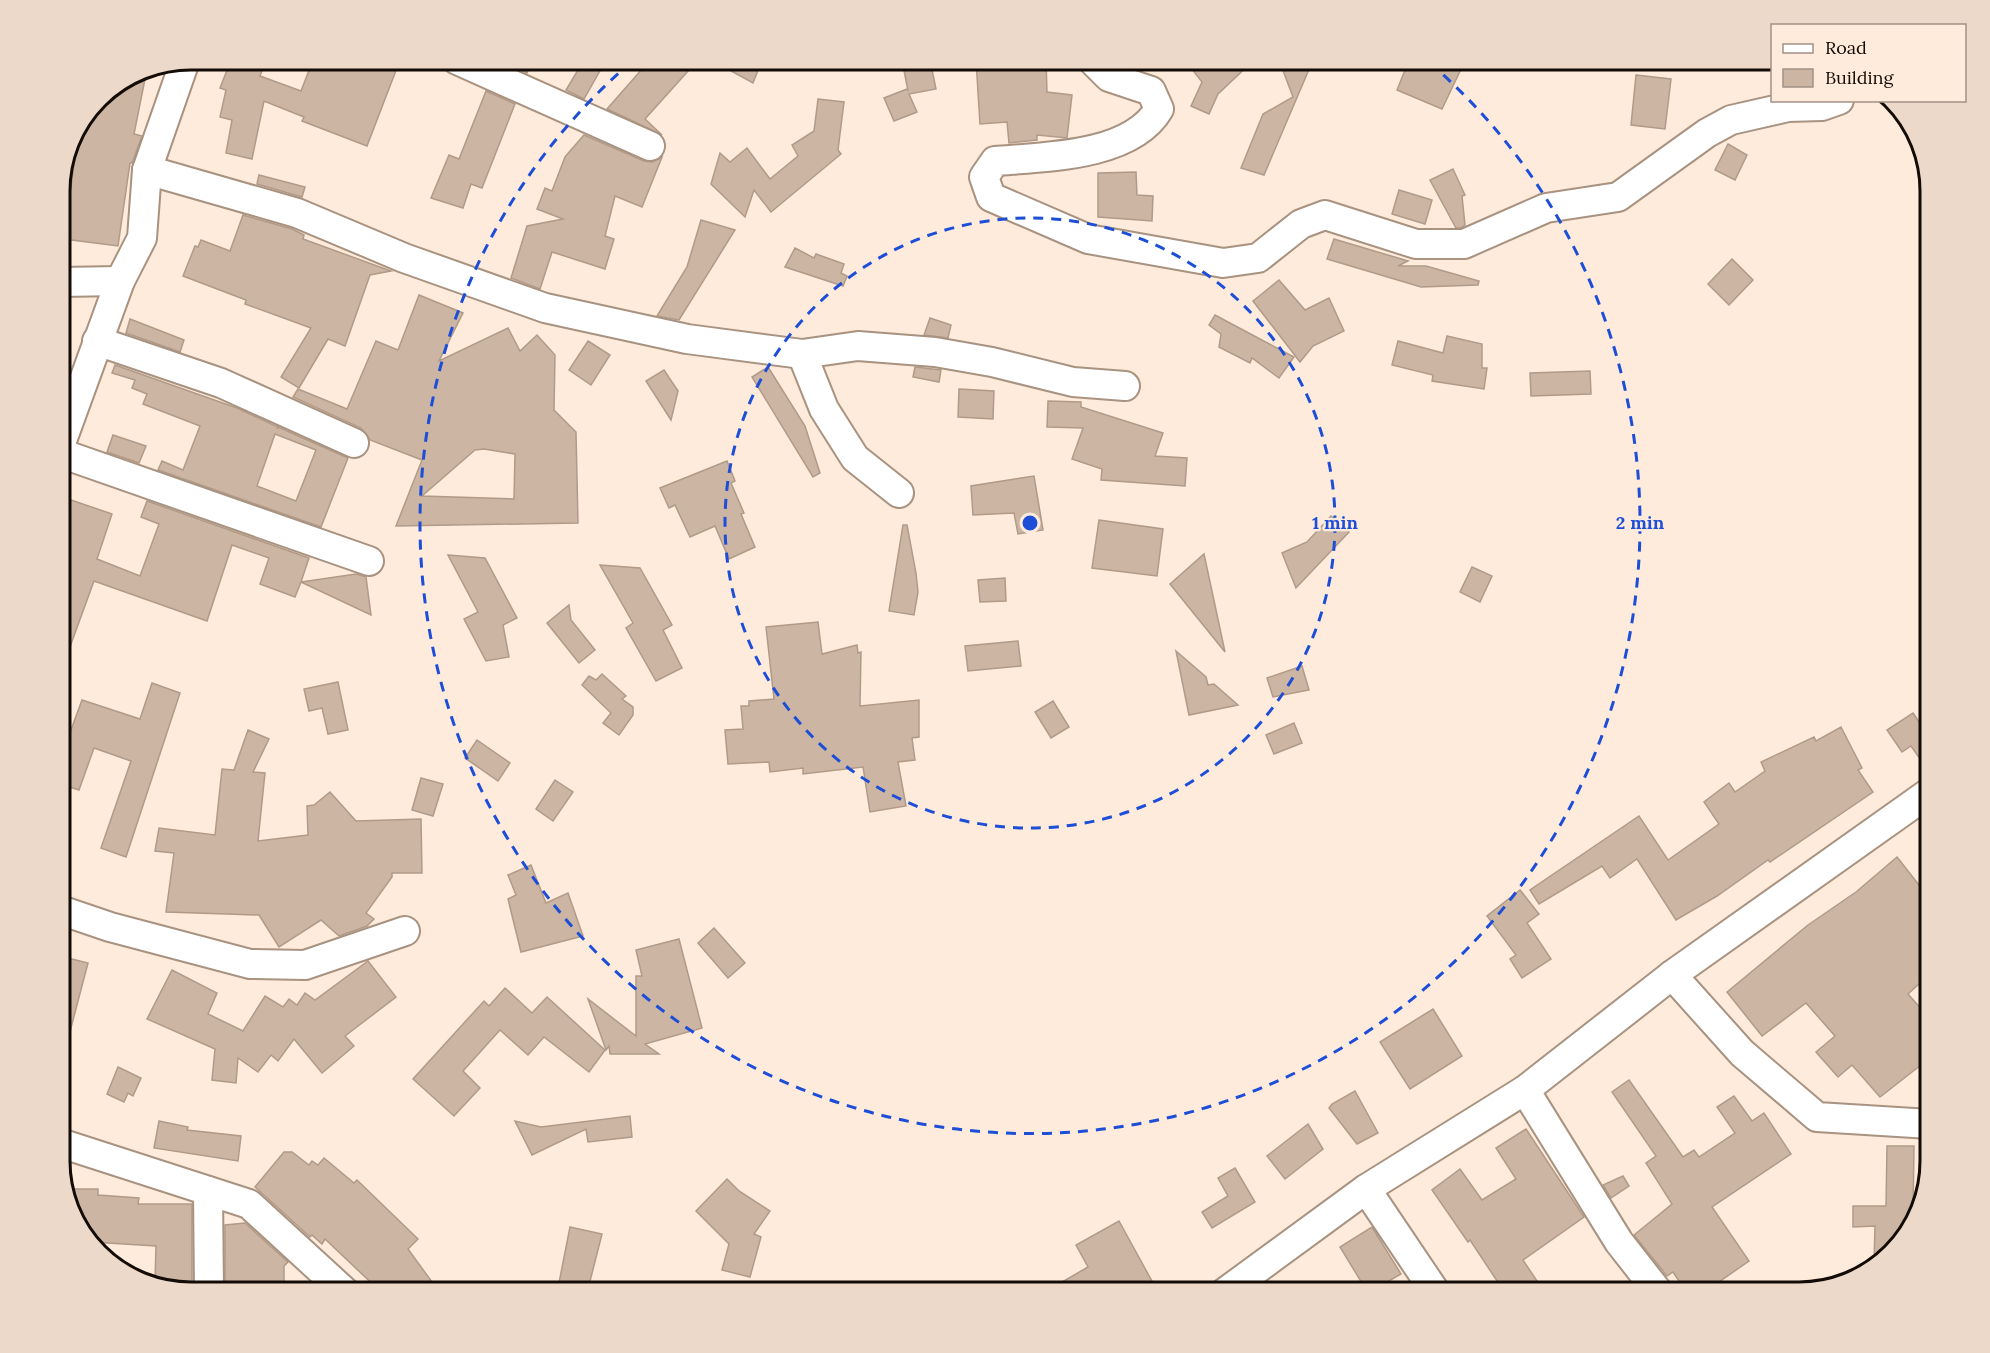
<svg xmlns="http://www.w3.org/2000/svg" width="1990" height="1353" font-family="Lora,serif">
  <rect width="100%" height="100%" fill="#ffebdb"/>
  <g fill="#ccb5a2" stroke="#b19a88" stroke-width="1.5" fill-rule="evenodd">
    <polygon points="231,60 266,60 260,76 301,91 313,60 400,60 367,146 302,121 304,117 264,101 252,159 226,153 232,120 220,117 226,90 220,88"/>
    <polygon points="506,60 532,60 527,73 505,63"/>
    <polygon points="584,60 606,60 584,99 566,90"/>
    <polygon points="650,60 698,60 645,119 662,135 607,109"/>
    <polygon points="711,60 762,60 753,83"/>
    <polygon points="902,60 930,60 936,89 909,94 917,112 894,121 884,98 907,89 908,91"/>
    <polygon points="976,60 1046,60 1047,92 1072,95 1067,138 1037,135 1037,140 1009,143 1007,122 980,124"/>
    <polygon points="1185,60 1254,60 1218,94 1209,114 1191,106 1202,82"/>
    <polygon points="1279,60 1313,60 1264,175 1241,168 1263,114 1293,97"/>
    <polygon points="1409,60 1449,60 1462,67 1442,109 1397,90"/>
    <polygon points="147,69 134,134 142,136 132,163 130,163 118,246 64,239 74,165 66,163 73,134 99,98"/>
    <polygon points="1636,75 1671,79 1665,129 1631,125"/>
    <polygon points="486,91 515,104 482,188 471,184 463,208 431,198 449,155 459,159"/>
    <polygon points="818,99 844,102 838,150 841,154 771,212 754,190 745,217 711,184 720,153 730,162 747,148 770,179 798,156 792,145 814,131"/>
    <polygon points="584,135 644,161 652,162 662,157 642,207 615,196 605,236 614,239 605,269 552,252 540,289 511,278 527,226 563,219 537,209 545,188 552,191 565,157"/>
    <polygon points="1728,144 1747,155 1735,180 1715,170"/>
    <polygon points="1453,169 1465,195 1462,196 1465,225 1461,228 1456,228 1430,180"/>
    <polygon points="1136,172 1137,195 1153,196 1152,221 1098,217 1098,173"/>
    <polygon points="259,175 305,187 302,197 257,184"/>
    <polygon points="1399,190 1432,200 1425,224 1392,214"/>
    <polygon points="243,215 292,229 304,235 303,239 391,271 370,275 345,346 328,339 299,388 281,377 311,328 245,304 246,300 183,276 195,246 198,247 201,240 230,251"/>
    <polygon points="701,220 735,230 679,320 657,316 687,267"/>
    <polygon points="1334,239 1408,261 1398,266 1426,266 1479,281 1478,285 1421,287 1327,259"/>
    <polygon points="795,248 814,258 816,254 844,264 841,273 847,276 843,286 785,267"/>
    <polygon points="1732,259 1753,280 1729,305 1708,284"/>
    <polygon points="1279,280 1305,310 1329,298 1344,331 1313,346 1300,362 1253,301"/>
    <path d="M419 295 463 313 439 361 508 328 520 351 537 335 555 355 554 410 576 432 578 523 396 526 422 460 370 440 361 428 293 397 298 389 347 409 376 341 398 350ZM484 449 515 454 514 499 422 496 475 450Z"/>
    <polygon points="1215,315 1228,322 1294,357 1279,378 1252,358 1250,363 1219,347 1221,334 1209,325"/>
    <polygon points="930,318 951,325 948,338 924,335"/>
    <polygon points="130,319 184,340 180,352 126,333"/>
    <polygon points="1447,336 1482,344 1482,368 1487,368 1484,389 1432,381 1433,375 1392,365 1398,341 1443,353"/>
    <polygon points="588,341 610,355 591,385 569,370"/>
    <path d="M115 365 237 408 278 427 277 429 278 427 348 458 321 527 158 470 162 461 183 470 200 426 143 404 147 394 132 388 135 380 112 373ZM275 434 316 450 296 501 257 486Z"/>
    <polygon points="768,367 805,426 820,473 813,477 752,377"/>
    <polygon points="915,367 941,370 939,382 913,377"/>
    <polygon points="664,370 678,391 671,420 646,381"/>
    <polygon points="1590,371 1591,394 1531,396 1530,373"/>
    <polygon points="959,389 994,391 993,419 958,417"/>
    <polygon points="1048,401 1081,402 1081,407 1163,433 1155,456 1187,458 1185,486 1101,480 1102,469 1072,459 1083,428 1047,427"/>
    <polygon points="113,435 146,446 139,463 107,452"/>
    <polygon points="727,461 735,481 731,483 744,513 741,514 755,547 729,559 715,526 690,537 675,505 669,508 660,488"/>
    <polygon points="1034,476 1043,530 1018,534 1014,513 973,515 971,486"/>
    <polygon points="71,500 112,514 97,559 140,576 159,524 141,517 147,501 309,558 301,582 356,574 366,577 371,615 301,582 295,597 260,584 269,558 232,545 207,621 94,581 63,666 60,666 60,533"/>
    <polygon points="1331,516 1349,532 1296,588 1282,553 1307,542"/>
    <polygon points="1099,520 1163,529 1157,576 1092,568"/>
    <polygon points="903,525 907,525 916,573 918,592 914,615 889,611"/>
    <polygon points="1204,554 1225,652 1170,584"/>
    <polygon points="448,555 485,558 517,618 503,625 509,657 486,661 464,619 478,612"/>
    <polygon points="600,565 640,568 672,625 663,630 682,668 656,681 626,628 633,623"/>
    <polygon points="1472,567 1492,576 1480,602 1460,592"/>
    <polygon points="1005,578 1006,601 980,602 978,580"/>
    <polygon points="569,605 571,620 595,650 579,663 547,623"/>
    <polygon points="818,622 822,654 857,645 858,653 861,652 860,706 919,700 919,737 912,738 915,760 898,762 906,806 870,812 863,767 803,774 803,768 770,772 769,762 728,764 725,730 743,729 741,706 749,706 749,701 774,699 766,627"/>
    <polygon points="1018,641 1021,666 968,671 965,646"/>
    <polygon points="1176,651 1206,677 1208,685 1214,684 1238,705 1189,715"/>
    <polygon points="1302,666 1309,690 1273,697 1267,678"/>
    <polygon points="602,674 626,696 622,699 633,707 633,715 619,735 603,723 611,713 582,685 589,676 596,680"/>
    <polygon points="338,682 348,730 328,734 322,708 309,711 304,689"/>
    <polygon points="152,683 180,693 126,857 101,848 131,761 94,748 79,790 60,784 60,760 82,700 140,719"/>
    <polygon points="1053,701 1069,727 1051,738 1035,712"/>
    <polygon points="1913,713 1930,738 1930,773 1911,746 1902,752 1887,730"/>
    <polygon points="1294,723 1302,743 1274,754 1266,735"/>
    <polygon points="1841,727 1862,768 1858,770 1873,792 1770,862 1768,860 1717,896 1676,920 1637,859 1610,878 1602,866 1539,904 1530,890 1639,816 1668,860 1719,824 1704,802 1729,783 1735,792 1765,771 1761,762 1814,737 1816,741"/>
    <polygon points="248,730 269,739 253,772 265,773 258,841 308,835 307,806 314,805 330,792 356,821 421,819 422,873 392,873 392,877 366,913 374,919 367,926 339,936 321,920 279,947 259,915 166,912 174,853 155,851 159,828 215,835 222,769 234,770"/>
    <polygon points="477,740 510,763 498,781 465,758"/>
    <polygon points="421,778 443,784 433,816 412,810"/>
    <polygon points="555,780 573,792 553,821 536,809"/>
    <polygon points="1897,857 1930,899 1930,974 1908,994 1930,1019 1930,1058 1880,1097 1852,1065 1838,1077 1816,1052 1835,1036 1806,1003 1762,1036 1727,992 1808,925 1856,892"/>
    <polygon points="531,865 546,903 568,893 583,936 521,952 508,899 516,895 508,875"/>
    <polygon points="1520,890 1539,914 1527,923 1551,959 1522,978 1510,959 1516,955 1487,916"/>
    <polygon points="714,928 745,963 728,978 698,943"/>
    <polygon points="679,939 702,1028 645,1044 659,1054 610,1054 609,1046 606,1050 588,999 636,1036 636,976 642,976 636,950"/>
    <polygon points="60,956 88,963 67,1043 60,1042"/>
    <polygon points="368,961 396,997 345,1036 354,1046 322,1073 294,1039 278,1061 271,1055 258,1072 238,1058 236,1083 212,1080 215,1049 147,1019 172,970 217,993 208,1014 243,1031 265,996 283,1007 289,999 297,1005 305,993 315,1000"/>
    <polygon points="505,988 532,1013 547,997 605,1050 589,1072 544,1037 528,1055 500,1030 463,1071 480,1088 454,1116 413,1079 484,1001 489,1006"/>
    <polygon points="1433,1009 1462,1056 1410,1089 1380,1042"/>
    <polygon points="118,1067 141,1078 133,1096 128,1093 124,1102 107,1094"/>
    <polygon points="1629,1080 1683,1157 1694,1150 1699,1157 1735,1133 1717,1107 1734,1096 1752,1121 1764,1113 1791,1154 1712,1207 1749,1261 1703,1293 1687,1293 1673,1272 1667,1276 1634,1235 1672,1204 1646,1163 1656,1156 1612,1092"/>
    <polygon points="1355,1091 1378,1133 1357,1144 1329,1108 1332,1104"/>
    <polygon points="630,1116 632,1137 588,1142 586,1129 532,1155 515,1121 541,1127"/>
    <polygon points="159,1121 188,1127 187,1130 241,1136 238,1161 154,1148"/>
    <polygon points="1308,1124 1323,1149 1285,1179 1267,1156"/>
    <polygon points="1526,1129 1584,1217 1523,1260 1545,1293 1505,1293 1470,1240 1468,1242 1432,1190 1460,1169 1482,1200 1516,1179 1496,1148"/>
    <polygon points="1887,1146 1914,1146 1913,1216 1908,1235 1874,1264 1875,1226 1853,1227 1853,1206 1886,1206"/>
    <polygon points="284,1152 292,1152 309,1165 312,1161 318,1165 324,1158 354,1183 357,1180 418,1239 408,1249 440,1293 414,1293 408,1284 396,1293 382,1293 325,1239 322,1244 312,1235 310,1237 255,1187"/>
    <polygon points="1235,1168 1255,1202 1212,1228 1202,1212 1228,1196 1218,1178"/>
    <polygon points="1623,1176 1629,1186 1611,1198 1603,1185"/>
    <polygon points="727,1179 739,1191 770,1211 754,1234 761,1237 750,1277 722,1270 729,1244 696,1211"/>
    <polygon points="66,1189 98,1189 98,1195 139,1198 138,1204 192,1204 192,1293 155,1282 156,1246 91,1242 81,1231 81,1210 72,1210"/>
    <polygon points="1119,1221 1153,1283 1136,1293 1043,1293 1088,1267 1076,1245"/>
    <polygon points="245,1223 288,1262 284,1266 284,1293 225,1293 225,1225"/>
    <polygon points="570,1227 602,1234 587,1293 557,1293"/>
    <polygon points="1372,1227 1401,1274 1368,1293 1340,1247"/>
  </g>
  <g fill="none" stroke-linecap="round" stroke-linejoin="round">
    <defs>
      <g id="minor">
        <polyline points="457,60 650,146"/>
        <path d="M1092 60 1109 77 1151 91 1159 109C1131 157 1044 157 995 161L984 177 991 197 1088 239 1223 263 1258 258 1301 224 1325 215 1416 244H1464L1546 208 1618 197 1707 133 1731 120 1788 107 1822 106 1839 100"/>
        <polyline points="147,170 297,213 404,258 545,308 687,339 802,354 858,346 935,352 992,362 1073,382 1125,386"/>
        <polyline points="60,282 120,281"/>
        <polyline points="97,341 221,383 354,443"/>
        <polyline points="802,354 824,409 855,458 899,493"/>
        <polyline points="60,446 120,281 142,238 147,170 185,61"/>
        <polyline points="60,453 369,561"/>
        <polyline points="60,910 110,927 250,964 305,965 405,931"/>
        <polyline points="1672,975 1742,1053 1817,1117 1930,1124"/>
        <polyline points="1525,1090 1619,1242 1659,1293"/>
        <polyline points="60,1143 249,1204 346,1293"/>
        <polyline points="1366,1189 1436,1293"/>
        <polyline points="208,1191 209,1293"/>
        <polyline points="1224,1293 1366,1189 1525,1090 1672,975 1930,792"/>
      </g>
    </defs>
    <use href="#minor" stroke="#a89280" stroke-width="32"/>
    <use href="#minor" stroke="#fff" stroke-width="28"/>
  </g>
  <g fill="none" stroke="#1d4ed8" stroke-width="3" stroke-dasharray="10 8">
    <circle cx="1030" cy="523" r="305"/>
    <path d="M1430 63A610 610 0 1 1 630 63"/>
  </g>
  <path d="M0 0H1990V1353H0ZM191 70H1799A121 121 0 0 1 1920 191V1161A121 121 0 0 1 1799 1282H191A121 121 0 0 1 70 1161V191A121 121 0 0 1 191 70Z" fill="#ecd9ca" fill-rule="evenodd"/>
  <path fill="none" stroke="#130b05" stroke-width="3" d="M191 70H1799A121 121 0 0 1 1920 191V1161A121 121 0 0 1 1799 1282H191A121 121 0 0 1 70 1161V191A121 121 0 0 1 191 70Z"/>
  <circle cx="1030" cy="523" r="9" fill="#1d4ed8" stroke="#ffebdb" stroke-width="3"/>
  <g font-size="18" text-anchor="middle" font-weight="bold" fill="#1d4ed8" stroke="#ffebdb" stroke-width="4.5" stroke-linejoin="round" paint-order="stroke">
    <text x="1335" y="529">1 min</text>
    <text x="1640" y="529">2 min</text>
  </g>
  <rect x="1771" y="24" width="195" height="78" fill="#ffebdb" stroke="#a19185" stroke-width="1.5"/>
  <rect x="1783" y="44" width="30" height="9" fill="#ffffff" stroke="#a19185" stroke-width="1.5"/>
  <text x="1825" y="54" font-size="18" fill="#130b05">Road</text>
  <rect x="1783" y="69" width="30" height="18" fill="#ccb5a2" stroke="#a19185" stroke-width="1.5"/>
  <text x="1825" y="84" font-size="18" fill="#130b05">Building</text>
</svg>
